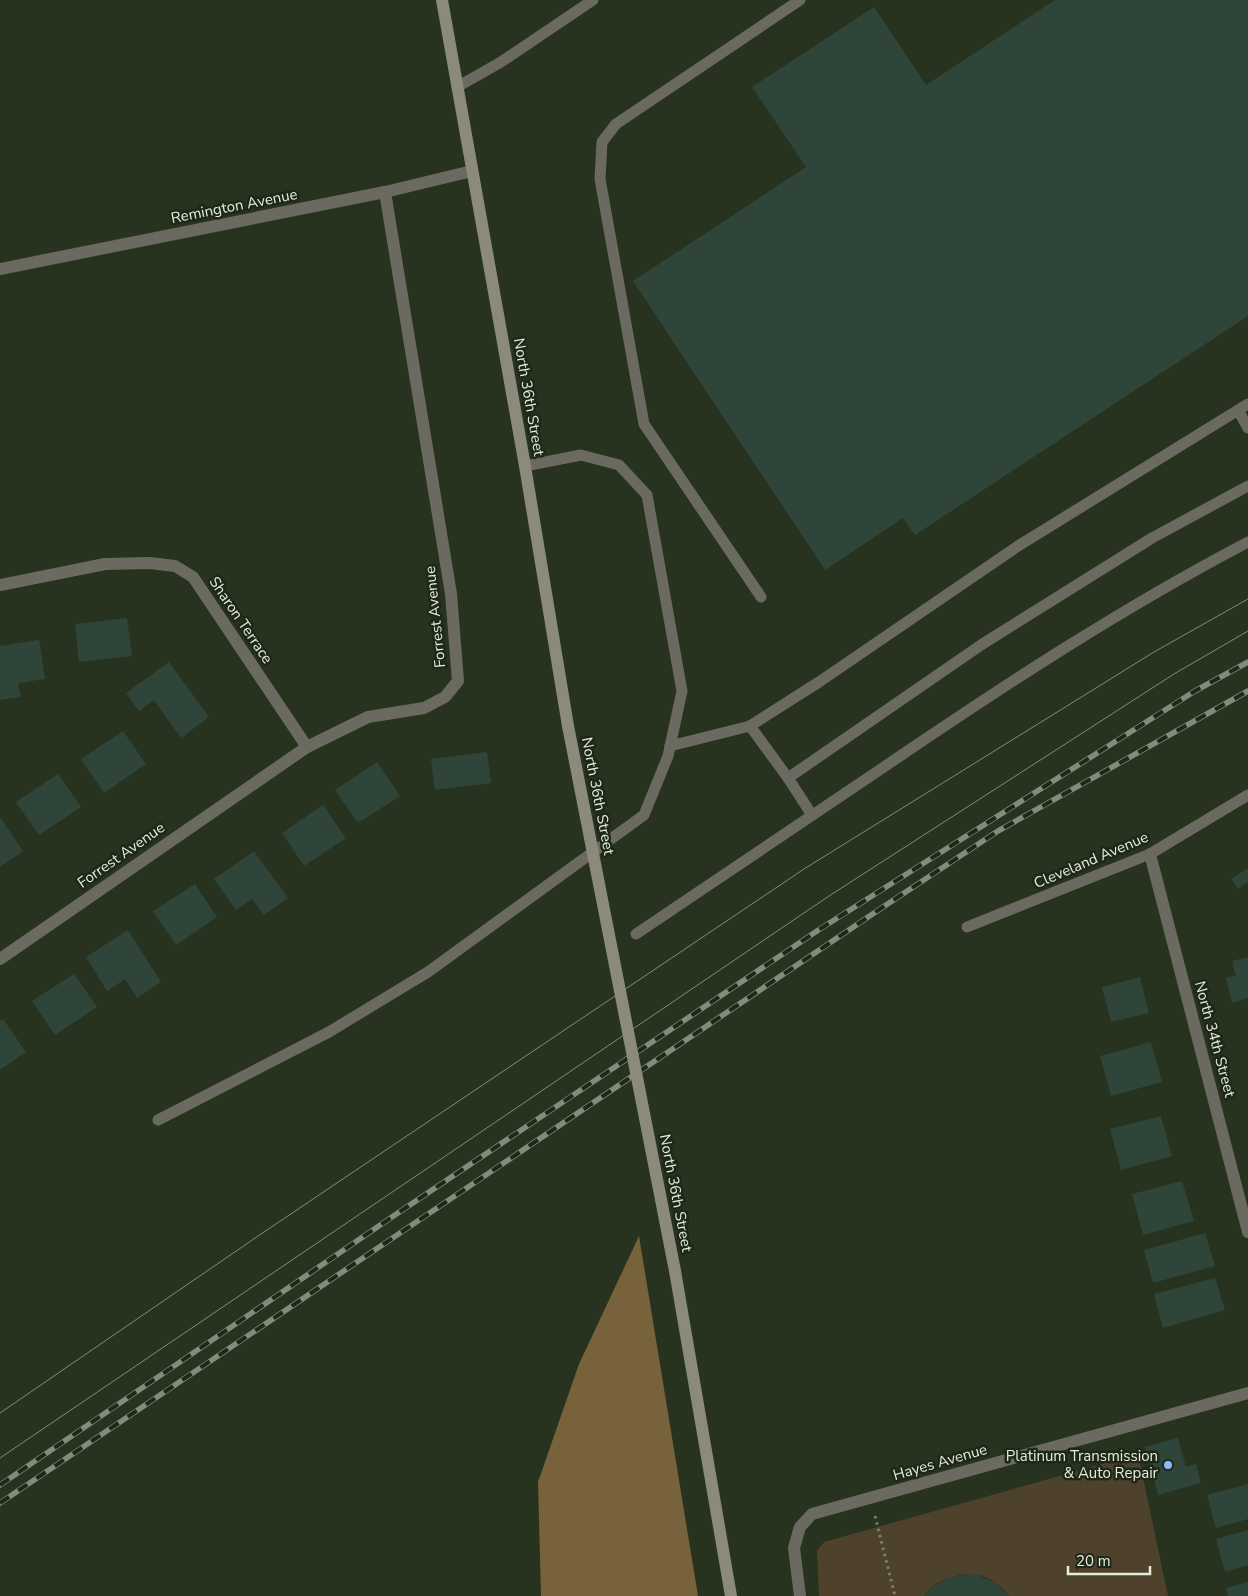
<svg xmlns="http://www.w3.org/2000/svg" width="1248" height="1596" font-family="'Nunito Sans',sans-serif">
  <rect width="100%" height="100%" fill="#27321f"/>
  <path fill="#4f422c" d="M1138 1454 1168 1596H1010C1002 1587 989 1576 977 1575 959 1572 934 1580 924 1596H819L817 1551 824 1542Z"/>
  <polygon fill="#78623b" points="639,1236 698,1596 541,1596 538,1482 579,1364"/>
  <g fill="#304539">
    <polygon points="1055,0 1248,0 1248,316 915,535 903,518 825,570 633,281 806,167 752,87 874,7 926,85"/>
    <polygon points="127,618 132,656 79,662 75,624"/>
    <polygon points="39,640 45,679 18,683 21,697 0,700 0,646"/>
    <polygon points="169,662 209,717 181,738 154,700 139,711 126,693"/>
    <polygon points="123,731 146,764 104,793 81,759"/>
    <polygon points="487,752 491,783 435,790 431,759"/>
    <polygon points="377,762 400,796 358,823 335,790"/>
    <polygon points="58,774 81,807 39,835 16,802"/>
    <polygon points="323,805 346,838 304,866 282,833"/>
    <polygon points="0,817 23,851 0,867"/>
    <polygon points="254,851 288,898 264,915 252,899 236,910 214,879"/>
    <polygon points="1248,868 1248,882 1238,889 1231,879"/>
    <polygon points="195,884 217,917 176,945 153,911"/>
    <polygon points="128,930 161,982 137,998 125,979 107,991 86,957"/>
    <polygon points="1248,957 1248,998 1232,1003 1226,978 1236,976 1232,961"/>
    <polygon points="74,974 97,1007 55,1035 32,1001"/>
    <polygon points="1140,977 1149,1013 1111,1022 1102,987"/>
    <polygon points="3,1019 26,1052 0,1070 0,1021"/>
    <polygon points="1151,1042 1162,1082 1111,1096 1100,1056"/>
    <polygon points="1161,1116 1172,1156 1121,1170 1110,1129"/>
    <polygon points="1182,1181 1194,1221 1143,1235 1132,1194"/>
    <polygon points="1205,1233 1215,1266 1153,1283 1144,1250"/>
    <polygon points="1215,1278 1225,1310 1163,1328 1154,1294"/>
    <polygon points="1178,1438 1186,1467 1196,1464 1201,1483 1158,1495 1145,1447"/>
    <polygon points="1248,1484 1248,1519 1216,1528 1207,1495"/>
    <polygon points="1248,1530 1248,1565 1225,1572 1216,1539"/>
    <polygon points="965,1575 978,1575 994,1582 1010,1596 924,1596 934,1586 947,1578"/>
    <polygon points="1248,1582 1248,1596 1228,1596 1226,1588"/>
  </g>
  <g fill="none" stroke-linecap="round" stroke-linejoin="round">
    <polyline stroke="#778070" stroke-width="3" stroke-dasharray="2.5 4" stroke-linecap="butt" points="875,1516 895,1596"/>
    <g stroke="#6a6a60" stroke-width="11">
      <polyline points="457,87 501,62 593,0"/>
      <polyline points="1238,410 1248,428"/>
      <polyline points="761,597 644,424 600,179 602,142 616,124 800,0"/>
      <polyline points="750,726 788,778 812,815"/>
      <polyline points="670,746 750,726 819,682 1018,546 1248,404"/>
      <polyline points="788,778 981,645 1152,538 1248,486"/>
      <polyline points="967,927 1150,854 1248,795"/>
      <path d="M636 934C717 879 799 824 881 769 1000 688 1120 609 1248 542"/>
      <polyline points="158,1120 329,1032 428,972 644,815 668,756 682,691 647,495 619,465 581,455 525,466"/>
    </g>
    <g stroke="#6a6a60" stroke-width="12">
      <polyline points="0,269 385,192 472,171"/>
      <polyline points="0,585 105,564 150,563 175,566 193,577 307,747"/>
      <polyline points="1150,854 1248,1232"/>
      <polyline points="0,959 307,747 368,717 424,708 445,697 458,681 451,594 385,192"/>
      <polyline points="800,1596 794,1548 800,1527 812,1514 1248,1393"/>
    </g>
    <g stroke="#8c8b7b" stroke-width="12">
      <polyline points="442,0 525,466 568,726"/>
      <polyline points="675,1271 731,1596"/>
    </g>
    <g stroke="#828b7c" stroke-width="1">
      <polyline points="0,1413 261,1234 804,869 1154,652 1248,599"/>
      <polyline points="0,1458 829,896 1174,674 1248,631"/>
    </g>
    <defs>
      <g id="rail">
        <polyline points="0,1485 392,1217 820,929 1195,691 1248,662"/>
        <polyline points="0,1503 883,907 998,831 1248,691"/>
      </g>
    </defs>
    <use href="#rail" stroke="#828b7c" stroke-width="5.5"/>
    <use href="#rail" stroke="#1e2816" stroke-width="4" stroke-dasharray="11" stroke-linecap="butt"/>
    <polyline stroke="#8c8b7b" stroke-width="12" points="568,726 675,1271"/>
  </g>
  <circle fill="#90b8fd" stroke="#1e2816" stroke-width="2" cx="1168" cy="1465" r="5"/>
  <g text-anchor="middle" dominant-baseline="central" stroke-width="5" stroke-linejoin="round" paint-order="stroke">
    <g font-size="15" fill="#e4ebdf" stroke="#1e2816">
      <text transform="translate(234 206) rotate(-11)">Remington Avenue</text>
      <text transform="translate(529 397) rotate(80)">North 36th Street</text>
      <text transform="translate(435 617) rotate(-96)">Forrest Avenue</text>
      <text transform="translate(241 620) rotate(56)">Sharon Terrace</text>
      <text transform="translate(598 796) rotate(79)">North 36th Street</text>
      <text transform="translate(121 855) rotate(-35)">Forrest Avenue</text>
      <text transform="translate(1091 860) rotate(-23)">Cleveland Avenue</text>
      <text transform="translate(1215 1039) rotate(75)">North 34th Street</text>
      <text transform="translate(676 1193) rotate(79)">North 36th Street</text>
      <text transform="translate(940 1462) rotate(-16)">Hayes Avenue</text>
    </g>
    <g font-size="15" fill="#e4ebdf" stroke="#1e2816" text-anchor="end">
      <text x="1158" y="1456">Platinum Transmission<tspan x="1158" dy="17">&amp; Auto Repair</tspan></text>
    </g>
  </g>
  <path d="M1068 1566v8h82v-8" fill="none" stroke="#e4ebdf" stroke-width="2.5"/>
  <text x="1076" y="1566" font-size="15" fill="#e4ebdf" stroke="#1e2816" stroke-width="4" paint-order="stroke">20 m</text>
</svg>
